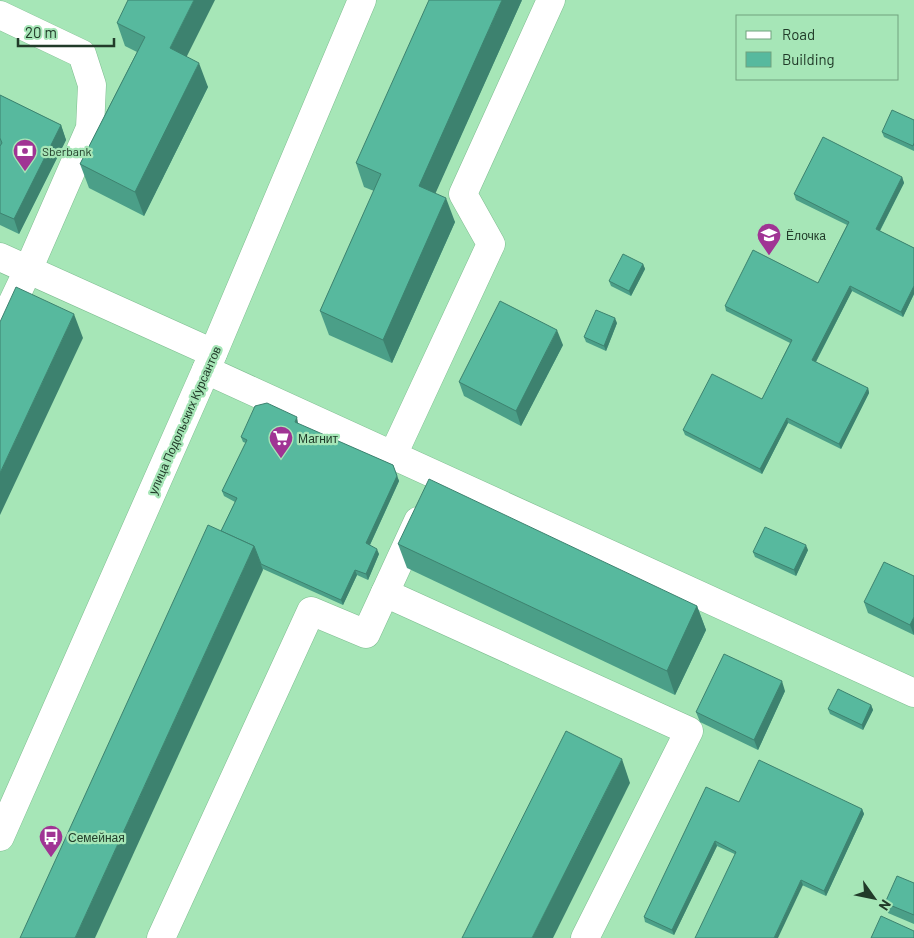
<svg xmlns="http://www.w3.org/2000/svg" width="914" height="938" font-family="Barlow,sans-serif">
  <rect width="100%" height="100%" fill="#a6e6b7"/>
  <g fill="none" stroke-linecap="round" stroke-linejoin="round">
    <defs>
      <g id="minor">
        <polyline points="0,15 82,54 92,85 90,128 28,270 0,329"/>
        <polyline points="0,257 213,353"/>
        <polyline points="206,370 914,693"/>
        <polyline points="393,455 491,244 463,194 551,0"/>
        <polyline points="385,593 689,731 585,938"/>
        <polyline points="0,837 206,370 362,0"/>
        <polyline points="161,938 311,611 366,634 418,521"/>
      </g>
    </defs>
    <use href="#minor" stroke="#7ebd90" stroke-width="29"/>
    <use href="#minor" stroke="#fff" stroke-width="28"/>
  </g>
  <g fill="#4b9f88">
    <polygon points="522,0 435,193 455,222 392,363 329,335 320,311 374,191 364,187 356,163"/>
    <polygon points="117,23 187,57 208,87 144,216 89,188 80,164 137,52 125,46"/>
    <polygon points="0,95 61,125 66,140 19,234 0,225"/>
    <polygon points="914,120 914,151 884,137 882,132"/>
    <polygon points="902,177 904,183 880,231 914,248 914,294 903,317 852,291 816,362 868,388 869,393 841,449 788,423 762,474 685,435 683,430 762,399 790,343 726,311 725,306 818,283 847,225 796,200 794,194"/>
    <polygon points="643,264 645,269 631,296 611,286 609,281"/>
    <polygon points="617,323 606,351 586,342 584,337"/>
    <polygon points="563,345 521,426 464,396 459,382"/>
    <polygon points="298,423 298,424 393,465 399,481 370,545 379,554 368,580 357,575 343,605 263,569 263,570 221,531 235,502 224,496 222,491 246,443 243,442 241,437"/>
    <polygon points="398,544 697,606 706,630 675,695 407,568"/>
    <polygon points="808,550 796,576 755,557 753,552"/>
    <polygon points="914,576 914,635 868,613 864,602"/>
    <polygon points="785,691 758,750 700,722 696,712"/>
    <polygon points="871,705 873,710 863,730 830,714 828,709"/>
    <polygon points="739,802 862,809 864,814 826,896 717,846 674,935 645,922 644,917"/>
    <polygon points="914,883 914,924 888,913 885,903"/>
  </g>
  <g fill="#3d826f">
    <polygon points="194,0 215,0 179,72 170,48"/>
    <polygon points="502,0 522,0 428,210 419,186"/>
    <polygon points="199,63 208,87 144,216 135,192"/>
    <polygon points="61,125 66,140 19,234 14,219"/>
    <polygon points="902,177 904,183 878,234 876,229"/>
    <polygon points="446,198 455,222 392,363 383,340"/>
    <polygon points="643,264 645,269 631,296 629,291"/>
    <polygon points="850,286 852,291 814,365 812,360"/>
    <polygon points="914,286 914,294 903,317 901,312"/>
    <polygon points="74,314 83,338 0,515 0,473"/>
    <polygon points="615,318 617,323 606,351 604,346"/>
    <polygon points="557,330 563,345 521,426 516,411"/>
    <polygon points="868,388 869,393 841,449 839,444"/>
    <polygon points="297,417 298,423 297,427 295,422"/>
    <polygon points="787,418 788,423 762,474 760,469"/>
    <polygon points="397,476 399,481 368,549 366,543"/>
    <polygon points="806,545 808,550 796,576 794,570"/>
    <polygon points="254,546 263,570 95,938 75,938"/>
    <polygon points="377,549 379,554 368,580 366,574"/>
    <polygon points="355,570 357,575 343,605 341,600"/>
    <polygon points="697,606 706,630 675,695 667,671"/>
    <polygon points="914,617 914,635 910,625"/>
    <polygon points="782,681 785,691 758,750 754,740"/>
    <polygon points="871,705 873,710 863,730 862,725"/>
    <polygon points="622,759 630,783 553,938 532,938"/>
    <polygon points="862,809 864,814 826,896 824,891"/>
    <polygon points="715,841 717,846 674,935 672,930"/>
    <polygon points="801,880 803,885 778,938 774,938"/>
  </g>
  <g fill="#57b99e" stroke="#3d826f">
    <polygon points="128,0 194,0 170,48 199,63 135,192 80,164 145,37 117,23"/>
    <polygon points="429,0 502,0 419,186 446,198 383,340 320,311 381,174 356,163"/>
    <polygon points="0,95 61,125 14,219 0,213 0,146 2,143 0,138"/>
    <polygon points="892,110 914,120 914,143 913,146 882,132"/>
    <polygon points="823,137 902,177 876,229 914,248 914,286 901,312 850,286 812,360 868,388 839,444 787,418 760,469 683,430 712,374 762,399 792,340 725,306 753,250 818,283 849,222 794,194"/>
    <polygon points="623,254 643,264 629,291 609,281"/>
    <polygon points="16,287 74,314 0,473 0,322"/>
    <polygon points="500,301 557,330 516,411 459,382"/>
    <polygon points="596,310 615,318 604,346 584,337"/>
    <polygon points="267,403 297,417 295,422 393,465 397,476 366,543 377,549 366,574 355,570 341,600 261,564 254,546 221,531 237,498 222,491 247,440 241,437 255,406"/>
    <polygon points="429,479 697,606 667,671 398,544"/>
    <polygon points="208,525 254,546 75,938 20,938"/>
    <polygon points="765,527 806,545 794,570 753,552"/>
    <polygon points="884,562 914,576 914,617 910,625 864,602"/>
    <polygon points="724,654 782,681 754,740 696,712"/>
    <polygon points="838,689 871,705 862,725 828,709"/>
    <polygon points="566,731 622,759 532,938 462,938"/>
    <polygon points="759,760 862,809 824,891 801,880 774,938 695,938 736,852 715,841 672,930 644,917 706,787 739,802"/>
    <polygon points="897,876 914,883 914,915 885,903"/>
    <polygon points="881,916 914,931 914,938 871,938"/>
  </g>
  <defs>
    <symbol id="bank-pin" viewBox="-11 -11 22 30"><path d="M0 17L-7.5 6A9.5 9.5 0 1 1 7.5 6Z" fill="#a03494" stroke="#a6e6b7"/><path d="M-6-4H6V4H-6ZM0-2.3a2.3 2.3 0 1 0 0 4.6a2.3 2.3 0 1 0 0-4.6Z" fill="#fff"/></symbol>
    <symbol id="school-pin" viewBox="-11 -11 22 30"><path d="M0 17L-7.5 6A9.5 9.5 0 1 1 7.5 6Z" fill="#a03494" stroke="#a6e6b7"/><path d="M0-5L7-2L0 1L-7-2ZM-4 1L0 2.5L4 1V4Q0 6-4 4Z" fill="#fff"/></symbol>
    <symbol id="supermarket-pin" viewBox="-11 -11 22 30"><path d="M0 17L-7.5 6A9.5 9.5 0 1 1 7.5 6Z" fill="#a03494" stroke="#a6e6b7"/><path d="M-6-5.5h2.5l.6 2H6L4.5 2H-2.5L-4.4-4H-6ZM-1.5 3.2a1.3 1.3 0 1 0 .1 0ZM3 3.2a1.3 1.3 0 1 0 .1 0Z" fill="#fff"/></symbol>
    <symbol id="bus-pin" viewBox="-11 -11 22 30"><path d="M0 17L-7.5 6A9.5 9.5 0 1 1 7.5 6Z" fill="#a03494" stroke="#a6e6b7"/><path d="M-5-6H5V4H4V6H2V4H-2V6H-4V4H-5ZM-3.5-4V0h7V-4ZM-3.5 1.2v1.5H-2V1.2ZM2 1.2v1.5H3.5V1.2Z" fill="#fff"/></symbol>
  </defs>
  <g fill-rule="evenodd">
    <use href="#bank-pin" x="11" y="137" width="28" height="38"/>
    <use href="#school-pin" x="755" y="221" width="28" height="38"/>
    <use href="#supermarket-pin" x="267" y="424" width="28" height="38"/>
    <use href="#bus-pin" x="37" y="823" width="28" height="38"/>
  </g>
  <g text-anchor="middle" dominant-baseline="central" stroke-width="4.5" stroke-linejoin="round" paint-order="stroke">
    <g font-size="12" fill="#213b29" stroke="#a6e6b7" text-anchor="start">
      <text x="42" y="151">Sberbank</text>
      <text x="786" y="235">Ёлочка</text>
      <text x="298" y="438">Магнит</text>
      <text x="68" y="837">Семейная</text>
    </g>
    <g font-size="12" fill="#213b29" stroke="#a6e6b7">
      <text transform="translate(184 420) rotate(-66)">улица Подольских Курсантов</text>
    </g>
  </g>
  <rect x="736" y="15" width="162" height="65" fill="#a6e6b7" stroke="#71a27e"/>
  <rect x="746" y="31" width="25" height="8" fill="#ffffff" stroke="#71a27e"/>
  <text x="782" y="40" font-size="15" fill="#213b29">Road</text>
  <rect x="746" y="52" width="25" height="15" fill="#57b99e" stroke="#71a27e"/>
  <text x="782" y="65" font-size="15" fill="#213b29">Building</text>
  <g transform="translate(874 898) rotate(123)" stroke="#a6e6b7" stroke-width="4" paint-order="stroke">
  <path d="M0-4L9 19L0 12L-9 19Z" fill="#213b29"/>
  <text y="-8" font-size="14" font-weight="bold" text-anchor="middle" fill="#213b29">N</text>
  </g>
  <path d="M18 38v8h96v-8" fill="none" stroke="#213b29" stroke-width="2.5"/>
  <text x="25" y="38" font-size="15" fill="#213b29" stroke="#a6e6b7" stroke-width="4" paint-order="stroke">20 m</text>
</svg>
